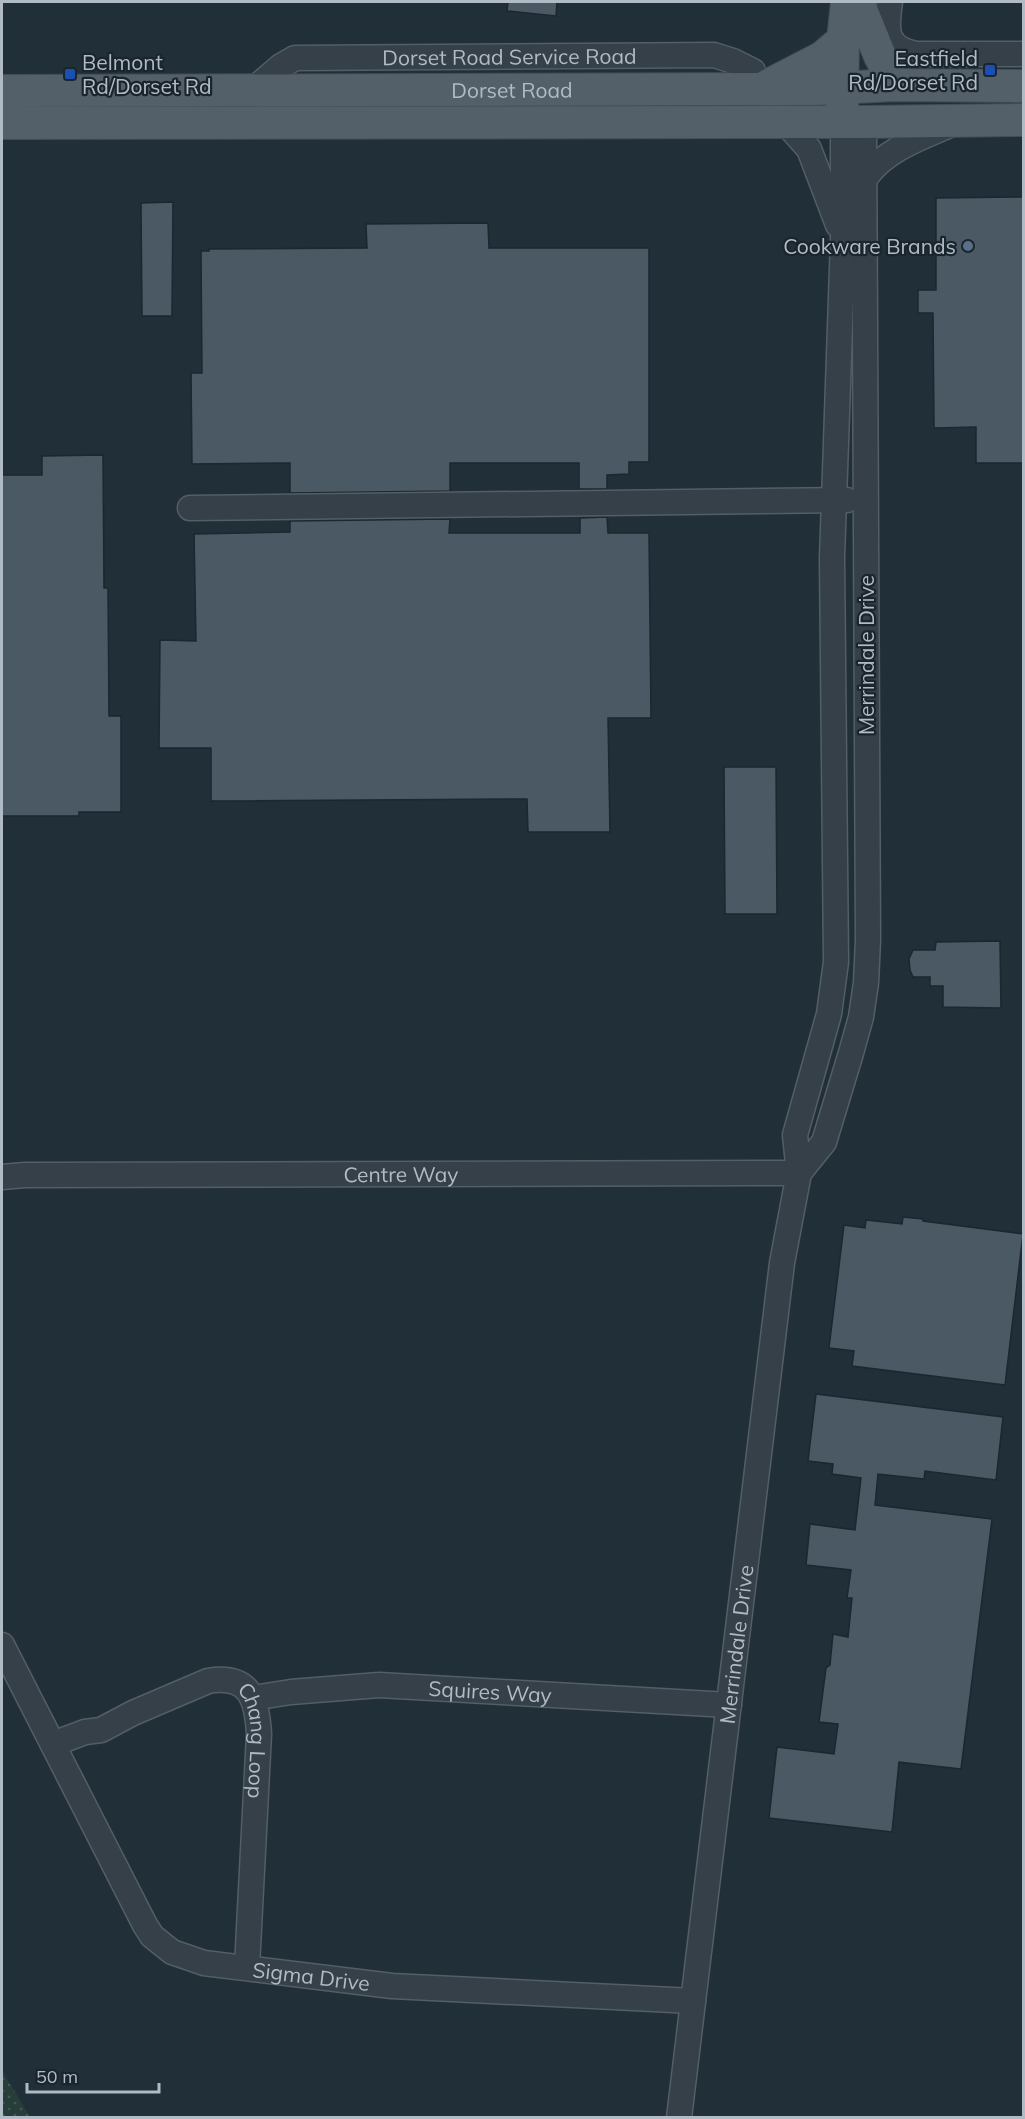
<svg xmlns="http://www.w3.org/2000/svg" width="1025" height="2119" font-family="Mulish,sans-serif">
  <defs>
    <pattern id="grass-dots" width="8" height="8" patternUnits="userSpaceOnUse" patternTransform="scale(1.5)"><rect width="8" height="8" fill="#263d3a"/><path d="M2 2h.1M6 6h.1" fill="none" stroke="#435755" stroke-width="1.8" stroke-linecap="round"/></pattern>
  </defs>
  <rect width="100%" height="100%" fill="#212f38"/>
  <polygon fill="url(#grass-dots)" points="2,2070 30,2117 2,2117"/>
  <g fill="#4a5964" stroke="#1c272f" stroke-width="1.5">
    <polygon points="508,2 557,2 556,16 507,11"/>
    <polygon points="1023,197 1023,463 976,463 976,427 934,428 933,313 918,313 918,290 936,290 936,198"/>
    <polygon points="173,202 172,316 142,316 141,203"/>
    <polygon points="488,223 489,248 649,248 649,462 629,462 629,474 607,475 607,489 579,489 579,463 450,463 450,491 290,493 290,463 192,464 191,373 202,373 201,251 209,251 209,249 367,248 366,224"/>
    <polygon points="103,455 104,588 108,588 109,716 121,716 121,812 79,812 79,816 2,816 2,475 42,475 42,456"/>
    <polygon points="607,517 608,533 649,533 651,718 608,718 610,832 528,832 527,799 211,801 211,748 159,748 160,640 196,641 194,534 290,532 290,521 450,519 449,533 580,533 580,518"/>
    <polygon points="724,767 776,767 777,914 725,914"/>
    <polygon points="1000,941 1001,1008 943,1007 943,986 930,986 930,977 913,977 910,970 909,959 913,950 935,950 936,942"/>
    <polygon points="903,1217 923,1219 923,1221 1023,1234 1005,1385 852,1366 854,1351 829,1348 844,1225 865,1228 866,1220 902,1224"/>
    <polygon points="816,1394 1003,1417 996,1480 925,1471 924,1479 878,1474 875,1505 992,1519 961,1769 899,1762 892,1832 769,1818 777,1747 834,1754 838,1724 819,1722 826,1668 830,1665 833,1634 848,1637 852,1598 847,1598 851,1570 806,1565 810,1524 855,1530 861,1478 832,1474 833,1464 808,1461"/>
  </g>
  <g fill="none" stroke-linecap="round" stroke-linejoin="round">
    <defs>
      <g id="minor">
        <path d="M890 2C886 29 884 48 916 54H1024"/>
        <path id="s1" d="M254 89 281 66 295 58 714 55 733 61 753 71 758 89"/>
        <polyline points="785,122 809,149 838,225"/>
        <path d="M866 177C886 149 921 138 952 124"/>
        <polyline points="190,508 847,500"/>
        <polyline points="799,1173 824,1142 851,1053 861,1017 866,983 868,940 864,122"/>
        <path id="s2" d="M2 1177 25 1175 799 1173"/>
        <path id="s3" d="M2 1645 145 1925 152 1936 172 1952 204 1963 392 1986 693 2001"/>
        <path id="s4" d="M253 1698 291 1692 379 1685 729 1705"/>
        <path id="s5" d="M53 1744 85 1732 101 1730 133 1713 208 1681C249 1674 257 1698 259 1734L247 1967"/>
        <path id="s6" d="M679 2118 782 1263 799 1173 795 1135 829 1014 836 962 832 558 843 239V122"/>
      </g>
      <g id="major">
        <polyline points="858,2 880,56 896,85"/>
        <polyline points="767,86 823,57 843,40"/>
        <path id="s7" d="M2 91 814 89 896 85 1024 86"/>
        <polyline points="842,109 843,40 847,2"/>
        <polyline points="2,123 864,122 1024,120"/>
      </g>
    </defs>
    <use href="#minor" stroke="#535e66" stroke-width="27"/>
    <use href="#major" stroke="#414c55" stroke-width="34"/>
    <use href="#minor" stroke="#354048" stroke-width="24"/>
    <use href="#major" stroke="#535f69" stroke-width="32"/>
  </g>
  <g fill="#1a4fb4" stroke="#1a252d" stroke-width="2">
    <rect x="984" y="64" width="12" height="12" rx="3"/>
    <rect x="64" y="68" width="12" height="12" rx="3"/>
  </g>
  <circle fill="#5c6f8a" stroke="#1a252d" stroke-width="2" cx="968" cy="246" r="6"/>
  <g text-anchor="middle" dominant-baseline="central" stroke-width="4.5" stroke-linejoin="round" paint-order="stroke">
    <g font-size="21" fill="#b0bbc5" stroke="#1a252d">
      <text stroke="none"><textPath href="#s1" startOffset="266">Dorset Road Service Road</textPath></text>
      <text stroke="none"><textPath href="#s7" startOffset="510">Dorset Road</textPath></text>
      <text transform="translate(866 655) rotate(-90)">Merrindale Drive</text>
      <text stroke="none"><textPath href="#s2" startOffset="399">Centre Way</textPath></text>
      <text stroke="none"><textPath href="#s6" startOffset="477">Merrindale Drive</textPath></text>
      <text stroke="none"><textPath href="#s4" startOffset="238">Squires Way</textPath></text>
      <text stroke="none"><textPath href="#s5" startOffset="262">Chang Loop</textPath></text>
      <text stroke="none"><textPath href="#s3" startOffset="495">Sigma Drive</textPath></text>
    </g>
    <g font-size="21" fill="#b0bbc5" stroke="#1a252d" text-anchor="end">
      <text x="978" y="58">Eastfield<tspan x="978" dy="24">Rd/Dorset Rd</tspan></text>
      <text x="82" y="62" text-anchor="start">Belmont<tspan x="82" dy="24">Rd/Dorset Rd</tspan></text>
      <text x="956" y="246">Cookware Brands</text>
    </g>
  </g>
  <rect width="1025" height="2119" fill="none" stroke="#b0bbc5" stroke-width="6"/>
  <path d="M27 2083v9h132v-9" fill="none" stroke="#b0bbc5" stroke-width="3"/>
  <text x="36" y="2083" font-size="18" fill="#b0bbc5" stroke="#1a252d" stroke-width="4.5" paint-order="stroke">50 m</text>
</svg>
